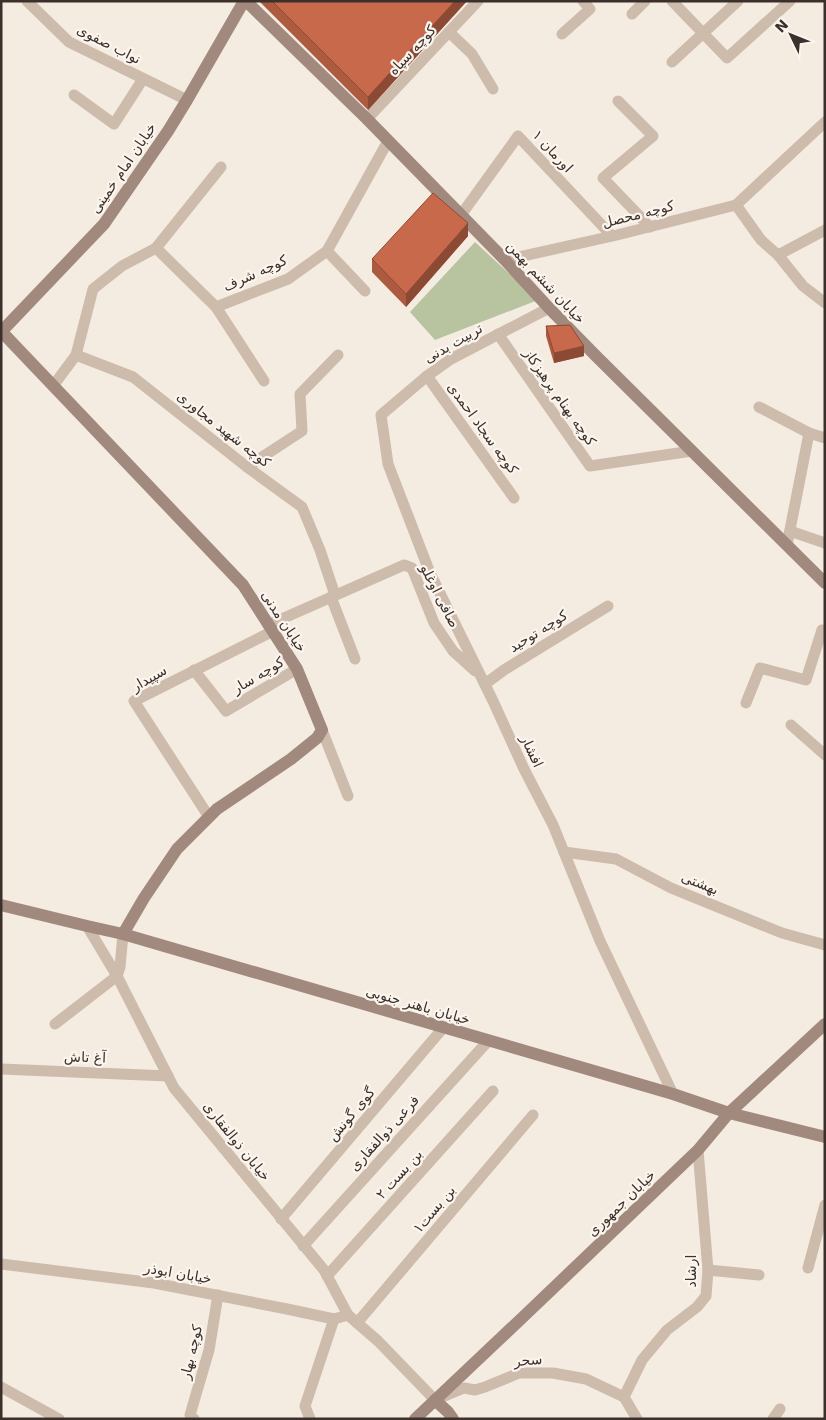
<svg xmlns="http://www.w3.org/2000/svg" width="826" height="1420" font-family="'DejaVu Sans',Vazirmatn,sans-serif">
  <rect width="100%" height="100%" fill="#f4ebe1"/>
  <polygon fill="#b8c4a0" points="475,242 538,300 435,340 410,312"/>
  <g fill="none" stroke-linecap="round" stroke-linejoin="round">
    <g stroke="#cdbbac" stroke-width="11">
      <polyline points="27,1 69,42 187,100"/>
      <polyline points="672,1 727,58 790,1"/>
      <polyline points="632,14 645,1"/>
      <polyline points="449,32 472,54 493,89"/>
      <polyline points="562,34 590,9 583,1"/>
      <polyline points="672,62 738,1"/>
      <polyline points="74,95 114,124 143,79"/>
      <polyline points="618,101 653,136 603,178 650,227"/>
      <polyline points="367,119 478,1"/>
      <polyline points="736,205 825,122"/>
      <polyline points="461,215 518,136 612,236"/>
      <polyline points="156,248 221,167"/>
      <polyline points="327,251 365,291"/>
      <polyline points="778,255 803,286 825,303"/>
      <polyline points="505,260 617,235 736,205 761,240 778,255 825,230"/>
      <polyline points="216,307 264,381"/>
      <polyline points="549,308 451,359 427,376 381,415 388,464 430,573 493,701 524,769 553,825 600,941 673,1094"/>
      <polyline points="498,334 590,466 692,451"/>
      <polyline points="76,355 93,289 122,266 156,248 216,307 288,279 327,251 388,141"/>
      <polyline points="427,376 514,498"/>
      <polyline points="53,386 76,355 133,377 247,467 302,507 320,550 335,595"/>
      <polyline points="759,407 809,433"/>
      <polyline points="247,467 302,431 300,394 338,355"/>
      <polyline points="790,531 825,543"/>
      <polyline points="787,545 809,433 825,438"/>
      <polyline points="331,597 355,659"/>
      <polyline points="268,625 404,565 412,568 434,623 453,651 475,671"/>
      <polyline points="194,670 226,711 297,669"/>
      <polyline points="485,684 504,670 608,606"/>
      <polyline points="746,703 760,668 806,680 822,630 825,630"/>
      <polyline points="791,725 825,755"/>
      <polyline points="322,730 348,796"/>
      <polyline points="209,817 134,701 273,631"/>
      <polyline points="564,852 616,859 671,888 782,933 825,945"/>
      <polyline points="87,926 117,976 174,1088 324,1270 348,1315 378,1341 435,1400 464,1388 475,1390 485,1387 519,1373 553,1373 586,1379 624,1397"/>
      <polyline points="117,976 120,967 123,934"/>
      <polyline points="55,1024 117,976"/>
      <polyline points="1,1069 168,1076"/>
      <polyline points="281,1219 443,1028"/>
      <polyline points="303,1246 488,1041"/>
      <polyline points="1,1264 154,1283 287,1309 334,1319 348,1315"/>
      <polyline points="808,1268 825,1205"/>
      <polyline points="708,1270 759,1275"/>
      <polyline points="327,1276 493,1091"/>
      <polyline points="357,1323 533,1115"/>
      <polyline points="1,1387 59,1419"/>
      <polyline points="194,1419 190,1415 209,1350 218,1295"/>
      <polyline points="310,1419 305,1406 334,1319"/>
      <polyline points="637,1419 624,1397 642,1360 667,1330 697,1307 706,1296 708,1270 698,1150"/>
      <polyline points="773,1419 780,1409"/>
    </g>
    <g stroke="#a18a7d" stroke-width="12">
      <polyline points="246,1 367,119 505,260 549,308 596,356 825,583"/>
      <polyline points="1,331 243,585 297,669 322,730 317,738 291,759 217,809 177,849 144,898 123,934"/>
      <polyline points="1,332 104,224 168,131 187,100 244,1"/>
      <polyline points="1,905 87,926 123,934 673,1094 729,1113 825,1137"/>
      <polyline points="435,1400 448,1412 453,1419"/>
      <polyline points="415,1419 522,1318 698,1150 729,1113 825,1024"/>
    </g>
  </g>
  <g fill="#ac5a40">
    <polygon points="259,1 467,1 368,110"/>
    <polygon points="468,236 406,307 372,272 372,259"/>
    <polygon points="546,326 584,356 554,363 546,336"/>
  </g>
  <g fill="#8c4a34">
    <polygon points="455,1 467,1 368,110 368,97"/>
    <polygon points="468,223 468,236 406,307 406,294"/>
    <polygon points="584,346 584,356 554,363 554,353"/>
  </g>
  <g fill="#c8694b" stroke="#8c4a34">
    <polygon points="272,1 455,1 368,97"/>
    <polygon points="433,193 468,223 406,294 372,259"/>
    <polygon points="570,325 584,346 554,353 546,326"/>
  </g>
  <g text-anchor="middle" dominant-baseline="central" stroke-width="4.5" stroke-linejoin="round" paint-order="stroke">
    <g font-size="14" fill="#3b302b" stroke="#fbf5ee">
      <text transform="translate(109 44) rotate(27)">نواب صفوی</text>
      <text transform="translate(412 50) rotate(-47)">کوچه سپاه</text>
      <text transform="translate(553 151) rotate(47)">اورمان ۱</text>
      <text transform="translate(123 168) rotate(-56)">خیابان امام خمینی</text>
      <text transform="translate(638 214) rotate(-14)">کوچه محصل</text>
      <text transform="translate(255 273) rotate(-24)">کوچه شرف</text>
      <text transform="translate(546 282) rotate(47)">خیابان ششم بهمن</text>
      <text transform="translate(453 343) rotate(-30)">تربیت بدنی</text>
      <text transform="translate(560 397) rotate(55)">کوچه بهنام پرهیزکاز</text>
      <text transform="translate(483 428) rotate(54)">کوچه سجاد احمدی</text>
      <text transform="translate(224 429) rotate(38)">کوچه شهید مجاوری</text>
      <text transform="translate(440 596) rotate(63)">صافی اوغلو</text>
      <text transform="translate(284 621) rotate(57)">خیابان مدنی</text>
      <text transform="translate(538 631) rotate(-32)">کوچه توحید</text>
      <text transform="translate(258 675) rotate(-31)">کوچه سار</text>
      <text transform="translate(149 678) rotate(-30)">سپیدار</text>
      <text transform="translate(532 751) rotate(65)">افشار</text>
      <text transform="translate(700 883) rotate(22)">بهشتی</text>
      <text transform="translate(418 1005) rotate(16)">خیابان باهنر جنوبی</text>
      <text transform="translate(85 1057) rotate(2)">آغ تاش</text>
      <text transform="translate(351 1114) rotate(-50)">گوی گونش</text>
      <text transform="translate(384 1133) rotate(-48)">فرعی ذوالفقاری</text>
      <text transform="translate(237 1141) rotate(51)">خیابان ذوالفقاری</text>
      <text transform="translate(399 1174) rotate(-48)">بن بست ۲</text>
      <text transform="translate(621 1203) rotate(-44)">خیابان جمهوری</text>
      <text transform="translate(434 1209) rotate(-50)">بن بست۱</text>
      <text transform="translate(691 1271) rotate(-90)">ارشاد</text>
      <text transform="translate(178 1273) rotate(10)">خیابان ابوذر</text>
      <text transform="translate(191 1352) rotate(-77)">کوچه بهار</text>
      <text transform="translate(528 1360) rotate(-5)">سحر</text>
    </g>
  </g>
  <rect width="826" height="1420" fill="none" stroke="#3b302b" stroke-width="5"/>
  <g transform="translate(791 35) rotate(313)" stroke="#fbf5ee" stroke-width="4" paint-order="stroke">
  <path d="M0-4L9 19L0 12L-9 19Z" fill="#3b302b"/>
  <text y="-8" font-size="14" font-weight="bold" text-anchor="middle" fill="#3b302b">N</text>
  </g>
</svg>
